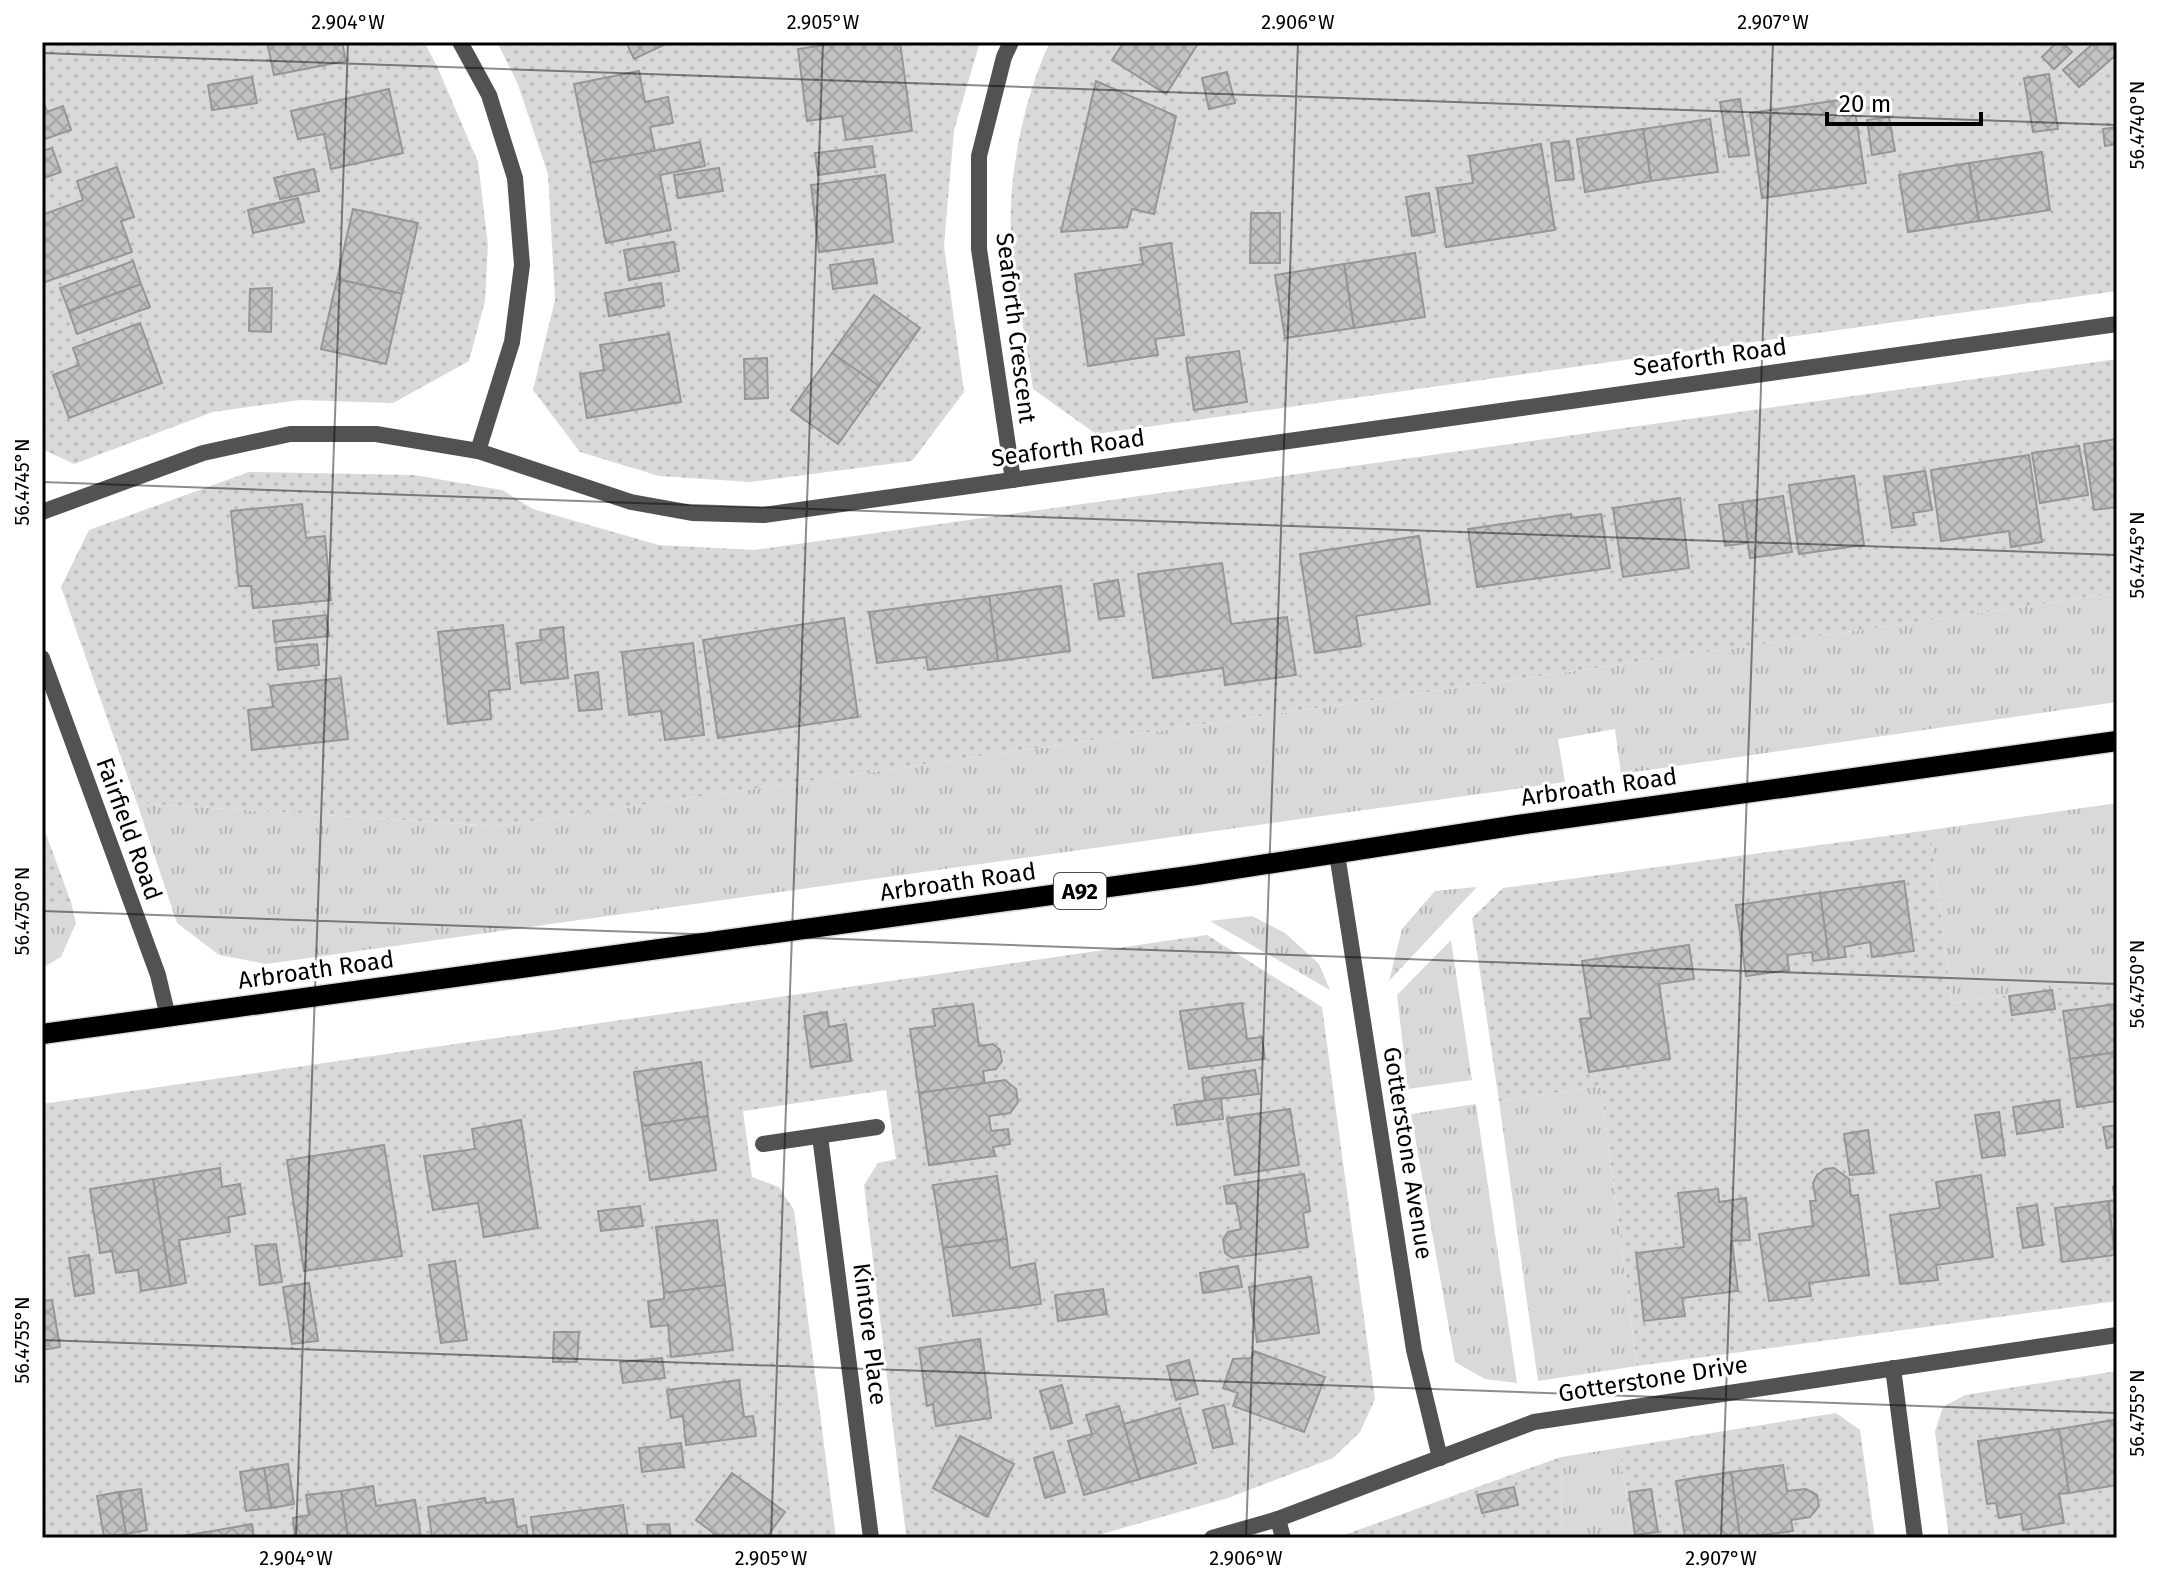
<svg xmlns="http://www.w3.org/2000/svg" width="2159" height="1580" font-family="'Fira Sans',sans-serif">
  <defs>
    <pattern id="grass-tufts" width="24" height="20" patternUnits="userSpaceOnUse" patternTransform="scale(2)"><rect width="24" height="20" fill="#d9d9d9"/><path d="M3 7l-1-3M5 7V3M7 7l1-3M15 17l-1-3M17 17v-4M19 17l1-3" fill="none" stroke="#b8b8b8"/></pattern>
    <pattern id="park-dots" width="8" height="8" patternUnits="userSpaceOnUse" patternTransform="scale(2)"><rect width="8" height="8" fill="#d9d9d9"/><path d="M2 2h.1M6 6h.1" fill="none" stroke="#b8b8b8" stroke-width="1.8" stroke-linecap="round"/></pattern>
    <pattern id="building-cross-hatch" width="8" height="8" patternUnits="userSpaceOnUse" patternTransform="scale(2)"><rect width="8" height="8" fill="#c2c2c2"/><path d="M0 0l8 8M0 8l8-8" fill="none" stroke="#a5a5a5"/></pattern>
  </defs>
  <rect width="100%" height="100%" fill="#fff"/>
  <g fill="url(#grass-tufts)">
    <polygon points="2117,593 2117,702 1621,774 1615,729 1558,739 1565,782 266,964 219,955 177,923 137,803 495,826"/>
    <polygon points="2117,803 2117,980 1952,1003 1930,830"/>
    <polygon points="1477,887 1389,981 1402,929 1435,891"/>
    <polygon points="71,902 76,923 61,957 42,968 42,907"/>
    <polygon points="1252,916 1285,933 1319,964 1330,990 1210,921"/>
    <polygon points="1451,940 1472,1080 1408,1089 1397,995"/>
    <polygon points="1601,1086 1637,1366 1538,1381 1499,1101"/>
    <polygon points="1476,1104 1517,1383 1485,1379 1455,1362 1411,1114"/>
    <polygon points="1619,1448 1633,1538 1562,1538 1561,1457"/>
  </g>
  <g fill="url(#park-dots)">
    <polygon points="42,42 424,42 437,66 478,162 488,245 485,301 469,361 393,403 300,400 213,412 74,464 42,449"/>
    <polygon points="497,42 980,42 954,130 944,246 964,392 912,461 750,482 659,476 580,452 533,390 555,300 548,174 517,82"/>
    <path d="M1050 42H2117V291L1096 434 1033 389C1026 337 1014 284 1011 232 1008 174 1025 94 1050 42Z"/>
    <polygon points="2117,359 2117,593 495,826 137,803 61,587 89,530 249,472 414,475 502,490 533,509 659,545 754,550"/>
    <polygon points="42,823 71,902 42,907"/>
    <polygon points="1930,830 1952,1003 2117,980 2117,1301 1637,1366 1601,1086 1499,1101 1472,918 1503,888"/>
    <polygon points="1207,935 1322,1007 1375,1399 1360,1432 1333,1458 1228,1498 1088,1538 908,1538 906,1535 864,1185 878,1163 896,1159 886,1090 743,1111 752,1177 779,1187 794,1210 836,1538 42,1538 42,1104"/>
    <polygon points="2117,1371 2117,1538 1949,1538 1935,1431 1943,1407 1965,1395"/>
    <polygon points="1836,1413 1860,1430 1875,1538 1633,1538 1619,1448"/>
    <polygon points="1561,1457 1562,1538 1341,1538 1344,1535"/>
  </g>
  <g fill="url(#building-cross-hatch)" stroke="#969696" stroke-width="2">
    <polygon points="267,42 342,42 346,61 274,75"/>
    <polygon points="626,42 670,42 634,59"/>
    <polygon points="846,42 900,42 912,131 846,140 842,116 807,121 798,49"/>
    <polygon points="1124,42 1199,42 1166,94 1112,60"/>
    <polygon points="2057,42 2062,42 2072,52 2054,69 2042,57"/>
    <polygon points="2095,42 2117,42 2117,54 2079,87 2063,70"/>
    <polygon points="639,71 645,102 668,97 673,123 650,127 655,151 590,163 574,84"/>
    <polygon points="1227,72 1235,103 1209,109 1202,78"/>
    <polygon points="2049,74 2058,129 2033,132 2024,78"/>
    <polygon points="252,77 257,103 212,110 208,85"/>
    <polygon points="1096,81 1176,116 1154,214 1132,209 1127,227 1061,232"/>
    <polygon points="389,89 403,153 331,169 324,134 298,139 291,111"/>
    <polygon points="42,97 47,112 63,106 71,130 42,140"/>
    <polygon points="1853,98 1866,183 1762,198 1750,113"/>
    <polygon points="1740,99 1749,155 1729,157 1720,102"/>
    <polygon points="1889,117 1895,151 1872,155 1867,120"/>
    <polygon points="1710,119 1718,172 1651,181 1643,129"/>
    <polygon points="2117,127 2117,144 2105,146 2103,129"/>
    <polygon points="1643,129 1651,181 1585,192 1577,139"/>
    <polygon points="1569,141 1574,179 1556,181 1551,143"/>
    <polygon points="700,142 705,166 660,175 671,230 606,243 590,163"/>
    <polygon points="1541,144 1555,230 1446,247 1437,188 1473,183 1469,156"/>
    <polygon points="872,146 875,167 818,175 815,153"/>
    <polygon points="52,148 61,172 42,179 42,151"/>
    <polygon points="2042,152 2050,210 1979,221 1969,163"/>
    <polygon points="1969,163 1979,221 1908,232 1899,175"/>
    <polygon points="117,167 134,217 121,221 132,252 42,283 42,215 83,200 77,181"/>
    <polygon points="719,168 723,191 678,198 674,175"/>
    <polygon points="314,169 319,191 280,199 274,178"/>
    <polygon points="885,175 893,242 819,252 811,185"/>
    <polygon points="1429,193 1435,232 1412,236 1406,197"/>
    <polygon points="298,198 304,222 253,233 248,210"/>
    <polygon points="353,209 418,223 402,294 337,279"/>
    <polygon points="1251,213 1280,213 1280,263 1250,263"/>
    <polygon points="674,242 679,271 629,280 624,250"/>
    <polygon points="1171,243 1184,335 1155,339 1158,355 1088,366 1075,274 1143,264 1140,248"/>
    <polygon points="1415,253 1425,317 1354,328 1344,264"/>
    <polygon points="873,259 877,283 833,289 830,265"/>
    <polygon points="133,261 141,284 69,311 60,288"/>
    <polygon points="1344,264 1354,328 1285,338 1275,275"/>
    <polygon points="337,279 402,294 386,364 321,349"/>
    <polygon points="661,283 664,306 609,316 605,293"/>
    <polygon points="141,284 150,307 77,334 69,311"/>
    <polygon points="272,288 271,332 249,331 250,289"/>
    <polygon points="874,295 920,328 879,386 832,353"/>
    <polygon points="140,323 162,383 69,418 53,375 79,365 73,348"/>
    <polygon points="669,334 681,402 587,418 580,374 604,370 600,345"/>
    <polygon points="1239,351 1247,402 1194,410 1186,358"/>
    <polygon points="832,353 879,386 838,444 791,410"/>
    <polygon points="767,358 768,398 745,399 744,359"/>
    <polygon points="2117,439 2117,507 2094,510 2084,444"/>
    <polygon points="2079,446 2088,495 2040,503 2032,453"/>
    <polygon points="2029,455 2042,542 2011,547 2009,531 1941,541 1931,470"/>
    <polygon points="1925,471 1932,510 1913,513 1915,525 1892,528 1884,477"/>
    <polygon points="1854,476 1864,545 1799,554 1789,485"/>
    <polygon points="1783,496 1792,552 1750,558 1742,502"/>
    <polygon points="1680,498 1689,568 1623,577 1613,508"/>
    <polygon points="1742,502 1748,543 1725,546 1719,505"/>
    <polygon points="302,504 306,538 325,536 331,600 253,608 251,586 239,586 231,511"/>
    <polygon points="1571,514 1571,518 1601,514 1610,568 1477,587 1468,529"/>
    <polygon points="1419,536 1430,604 1356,616 1361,646 1315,653 1300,554"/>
    <polygon points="1222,563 1231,624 1287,617 1296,675 1225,685 1223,668 1153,678 1138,574"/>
    <polygon points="1118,580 1124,616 1099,619 1094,584"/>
    <polygon points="1061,586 1070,651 998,661 989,596"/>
    <polygon points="989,596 998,661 928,670 926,657 877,663 869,612"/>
    <polygon points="326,615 329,636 275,642 273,621"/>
    <polygon points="844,618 858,717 718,738 703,640"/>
    <polygon points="503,625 510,689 489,691 491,719 448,724 438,632"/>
    <polygon points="563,627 568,678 521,683 517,643 541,640 540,630"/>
    <polygon points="693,643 704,735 665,740 661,711 629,715 622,652"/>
    <polygon points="317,644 319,665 278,670 276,648"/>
    <polygon points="598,672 602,709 579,711 575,675"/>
    <polygon points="341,678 348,739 252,750 248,710 273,707 270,686"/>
    <polygon points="1904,881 1914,951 1872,957 1870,942 1844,947 1846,957 1829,959 1820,893"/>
    <polygon points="1820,893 1829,959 1813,961 1812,952 1787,955 1789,970 1746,976 1736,905"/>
    <polygon points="1689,945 1694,979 1659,984 1670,1059 1589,1072 1580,1019 1591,1018 1582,961"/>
    <polygon points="2052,990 2055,1009 2012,1015 2009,996"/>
    <polygon points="1242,1003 1247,1039 1262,1037 1265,1059 1189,1069 1180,1011"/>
    <polygon points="973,1004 979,1046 993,1044 1000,1050 1002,1061 996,1069 983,1071 985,1084 919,1093 910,1029 935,1026 933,1009"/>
    <polygon points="2117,1004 2117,1052 2070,1059 2063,1011"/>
    <polygon points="827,1012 829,1027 846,1024 851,1061 811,1067 804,1016"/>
    <polygon points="2117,1052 2117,1101 2077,1107 2070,1059"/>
    <polygon points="701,1062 708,1116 642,1126 634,1072"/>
    <polygon points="1255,1070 1259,1094 1205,1101 1202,1078"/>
    <polygon points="1005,1080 1016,1089 1018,1102 1010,1113 989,1116 991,1131 1008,1129 1010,1144 993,1147 995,1156 929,1165 919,1093"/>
    <polygon points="1221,1098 1223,1119 1177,1125 1174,1105"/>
    <polygon points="2059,1100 2063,1127 2017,1134 2013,1107"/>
    <polygon points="1290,1109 1299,1165 1235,1175 1227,1118"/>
    <polygon points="1999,1112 2005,1155 1982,1158 1975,1115"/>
    <polygon points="708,1116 716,1170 650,1180 642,1126"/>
    <polygon points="521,1120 538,1228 484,1237 478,1203 433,1210 424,1156 475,1149 472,1129"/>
    <polygon points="2117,1125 2117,1146 2107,1148 2103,1127"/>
    <polygon points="1868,1130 1874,1173 1850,1175 1844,1134"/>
    <polygon points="384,1145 402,1256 304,1271 287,1160"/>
    <polygon points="220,1168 222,1187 240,1184 245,1214 228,1217 230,1232 179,1240 186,1283 171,1286 153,1179"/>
    <polygon points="1834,1168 1849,1179 1851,1196 1858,1195 1869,1275 1809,1283 1811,1296 1769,1301 1759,1234 1813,1226 1810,1201 1816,1201 1813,1183 1817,1175 1825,1169"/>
    <polygon points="1304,1174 1310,1211 1303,1213 1308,1247 1232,1258 1225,1253 1223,1239 1228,1232 1241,1229 1236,1203 1227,1204 1224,1186"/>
    <polygon points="1981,1175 1993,1257 1936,1265 1938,1280 1900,1284 1890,1215 1940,1208 1936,1182"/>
    <polygon points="997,1176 1007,1239 943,1248 933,1185"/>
    <polygon points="153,1179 171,1286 141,1291 138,1270 116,1273 112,1251 100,1253 90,1189"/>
    <polygon points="2117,1183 2117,1255 2115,1255 2108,1201 2115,1200 2113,1187"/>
    <polygon points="1718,1189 1719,1202 1746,1198 1750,1240 1732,1241 1738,1291 1682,1298 1685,1316 1644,1321 1636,1253 1684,1247 1678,1193"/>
    <polygon points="2108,1201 2115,1255 2062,1262 2055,1208"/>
    <polygon points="2037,1205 2043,1245 2023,1248 2017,1208"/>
    <polygon points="640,1206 643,1226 601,1231 598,1211"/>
    <polygon points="717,1220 725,1285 664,1293 656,1227"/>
    <polygon points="1007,1239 1010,1268 1035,1263 1041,1304 953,1316 943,1248"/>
    <polygon points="276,1244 282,1282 260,1285 255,1246"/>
    <polygon points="89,1255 94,1293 75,1296 69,1258"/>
    <polygon points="455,1261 467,1340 441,1343 429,1265"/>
    <polygon points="1238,1266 1242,1287 1203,1293 1200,1273"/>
    <polygon points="1311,1277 1319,1333 1257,1342 1249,1287"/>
    <polygon points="309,1283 318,1341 292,1344 283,1287"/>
    <polygon points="725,1285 733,1350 671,1357 668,1325 651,1327 648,1301 664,1299 664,1293"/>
    <polygon points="1103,1289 1107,1314 1058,1321 1055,1295"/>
    <polygon points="52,1300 60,1347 42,1350 42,1301"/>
    <polygon points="554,1332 579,1332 577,1362 553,1362"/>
    <polygon points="980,1339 991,1418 936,1426 933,1404 927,1406 919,1348"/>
    <polygon points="1254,1351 1325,1377 1304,1432 1233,1406 1238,1393 1223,1388 1233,1359 1251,1358"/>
    <polygon points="662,1358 665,1378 623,1383 620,1362"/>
    <polygon points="1189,1360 1198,1394 1176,1400 1167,1366"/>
    <polygon points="739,1380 744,1417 753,1416 756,1436 686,1445 683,1416 671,1418 667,1390"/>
    <polygon points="1062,1385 1072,1423 1051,1429 1040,1391"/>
    <polygon points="1224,1405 1233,1444 1213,1448 1203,1410"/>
    <polygon points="1119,1406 1140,1479 1084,1495 1068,1441 1092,1434 1086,1415"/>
    <polygon points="1180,1408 1196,1463 1140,1479 1124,1424"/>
    <polygon points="2114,1420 2117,1439 2117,1485 2069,1493 2059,1429"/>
    <polygon points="2059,1429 2069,1493 2059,1494 2064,1523 2023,1530 2021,1514 1999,1518 1996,1503 1987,1504 1978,1441"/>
    <polygon points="960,1436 1014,1464 987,1517 933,1488"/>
    <polygon points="681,1443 684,1467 642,1472 639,1448"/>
    <polygon points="1053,1452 1065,1492 1045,1498 1034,1458"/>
    <polygon points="288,1464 294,1504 271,1508 264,1468"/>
    <polygon points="1783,1465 1787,1491 1806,1489 1817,1495 1819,1506 1810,1517 1791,1520 1793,1531 1740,1538 1731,1472"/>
    <polygon points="264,1468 271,1508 246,1511 240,1472"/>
    <polygon points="1731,1472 1740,1538 1685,1538 1676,1481"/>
    <polygon points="732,1473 785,1512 766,1538 720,1538 696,1520"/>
    <polygon points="373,1486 376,1506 415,1500 421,1538 348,1538 341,1491"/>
    <polygon points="1514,1487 1518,1505 1482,1513 1477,1495"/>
    <polygon points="141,1489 147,1530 126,1534 119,1492"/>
    <polygon points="1651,1489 1658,1532 1635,1535 1629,1492"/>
    <polygon points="341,1491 348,1538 295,1538 293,1518 309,1515 306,1495"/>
    <polygon points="119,1492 126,1534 104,1537 97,1496"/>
    <polygon points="485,1498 486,1503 513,1499 517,1527 526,1525 528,1538 432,1538 428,1507"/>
    <polygon points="623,1505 628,1538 534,1538 531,1517"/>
    <polygon points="252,1524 254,1538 202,1538 201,1533"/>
    <polygon points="669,1524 671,1538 648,1538 647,1525"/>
    <polygon points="201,1533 202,1538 170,1538"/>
  </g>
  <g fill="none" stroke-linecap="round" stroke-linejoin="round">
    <defs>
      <polyline id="primary" points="42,1034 1196,875 1518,825 2117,741"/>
    </defs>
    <use href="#primary" stroke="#dbdbdb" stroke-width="23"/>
    <g stroke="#525252" stroke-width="16">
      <polyline points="460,42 489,95 515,178 522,265 512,342 478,451"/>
      <polyline points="1011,42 1004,57 979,156 979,249 1013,480"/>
      <polyline points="42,512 203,453 290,434 376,434 478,451 631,502 692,513 764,515 2117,324"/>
      <polyline points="42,658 158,975 168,1017"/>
      <polyline points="1337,854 1414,1350 1440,1458"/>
      <polyline points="820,1136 871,1538"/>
      <polyline points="763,1144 877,1127"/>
      <polyline points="1893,1368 1915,1538"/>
      <polyline points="1278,1519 1283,1538"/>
      <polyline points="1212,1538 1278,1519 1534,1422 2117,1335"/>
    </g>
    <use href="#primary" stroke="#000" stroke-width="20"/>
  </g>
  <path fill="none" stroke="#000" stroke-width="2" stroke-opacity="0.45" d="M42 53 2117 125M42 482 2117 555M42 911 2117 984M42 1340 2117 1413M296 1538 348 42M771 1538 823 42M1246 1538 1298 42M1721 1538 1773 42"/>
  <g text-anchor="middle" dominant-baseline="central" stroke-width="6" stroke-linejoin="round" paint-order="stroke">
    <rect fill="#fff" stroke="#4c4c4c" stroke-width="2" x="1054" y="873" width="52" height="36" rx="6"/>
    <g font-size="22" font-weight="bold" fill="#000">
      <text x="1080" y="891">A92</text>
    </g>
    <g font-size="24" fill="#000" stroke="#fff">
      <text transform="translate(1016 328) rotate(83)">Seaforth Crescent</text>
      <text transform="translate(1710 357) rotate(-8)">Seaforth Road</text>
      <text transform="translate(1068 448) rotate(-8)">Seaforth Road</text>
      <text transform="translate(1599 787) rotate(-8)">Arbroath Road</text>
      <text transform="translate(129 829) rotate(70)">Fairfield Road</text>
      <text transform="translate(958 882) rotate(-8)">Arbroath Road</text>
      <text transform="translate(316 970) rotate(-8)">Arbroath Road</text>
      <text transform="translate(1408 1153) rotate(81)">Gotterstone Avenue</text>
      <text transform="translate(870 1334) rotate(83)">Kintore Place</text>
      <text transform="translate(1653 1379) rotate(-9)">Gotterstone Drive</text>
    </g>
  </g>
  <rect width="2159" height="1580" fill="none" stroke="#ffffff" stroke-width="88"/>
  <path d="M1827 112v12h154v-12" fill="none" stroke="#000000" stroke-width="4"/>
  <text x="1839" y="112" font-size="24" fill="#000000" stroke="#ffffff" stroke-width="6" paint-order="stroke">20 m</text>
  <rect x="44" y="44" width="2071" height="1492" fill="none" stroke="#000" stroke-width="3"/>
  <g font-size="20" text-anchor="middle" fill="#000">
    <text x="348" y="29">2.904°W</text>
    <text x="823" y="29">2.905°W</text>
    <text x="1298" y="29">2.906°W</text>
    <text x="1773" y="29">2.907°W</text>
    <text transform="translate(2137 125) rotate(-90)" y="7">56.4740°N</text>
    <text transform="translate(22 482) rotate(-90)" y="7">56.4745°N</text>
    <text transform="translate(2137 555) rotate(-90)" y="7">56.4745°N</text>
    <text transform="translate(22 911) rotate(-90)" y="7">56.4750°N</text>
    <text transform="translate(2137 984) rotate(-90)" y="7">56.4750°N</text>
    <text transform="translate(22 1340) rotate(-90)" y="7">56.4755°N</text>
    <text transform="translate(2137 1413) rotate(-90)" y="7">56.4755°N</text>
    <text x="296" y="1565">2.904°W</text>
    <text x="771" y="1565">2.905°W</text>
    <text x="1246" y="1565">2.906°W</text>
    <text x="1721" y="1565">2.907°W</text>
  </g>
</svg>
